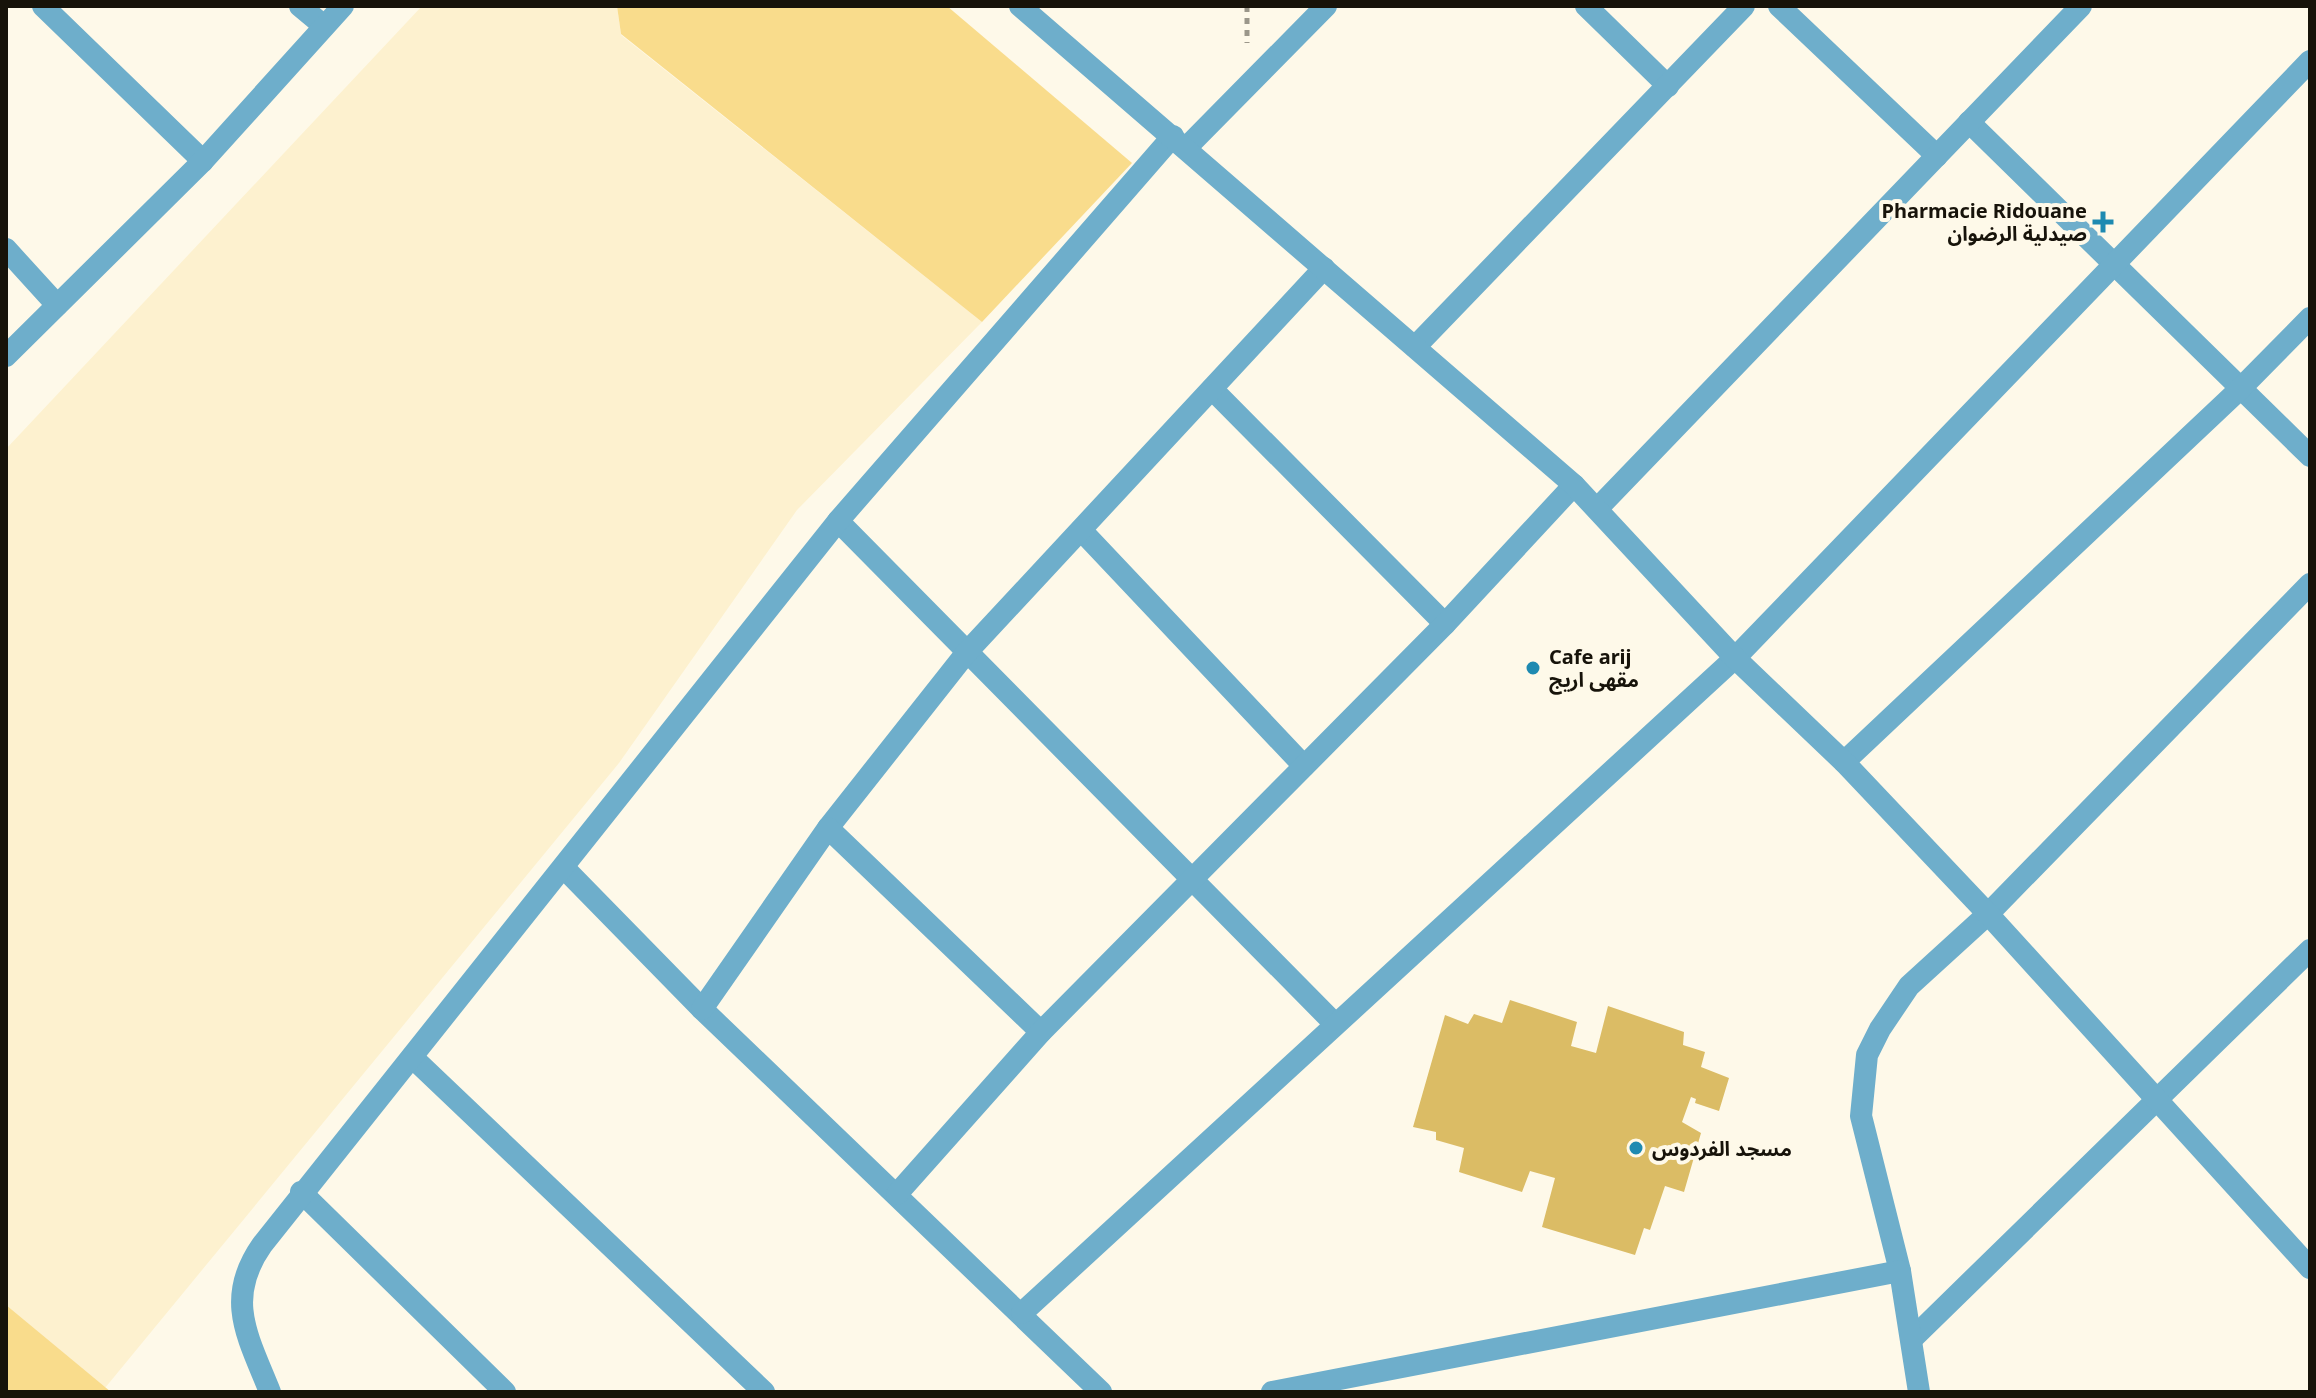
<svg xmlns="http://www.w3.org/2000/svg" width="2316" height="1398" font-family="'Noto Sans','Noto Sans Arabic',sans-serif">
  <rect width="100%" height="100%" fill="#fef9e9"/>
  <polygon fill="#fdf1cf" points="422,6 617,6 621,35 982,322 797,510 619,763 105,1388 6,1306 6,449"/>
  <g fill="#f9dc8c">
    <polygon points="617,6 947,6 1132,163 982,322 621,34"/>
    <polygon points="6,1305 111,1392 6,1392"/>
  </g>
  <polygon fill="#dbbc65" points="1510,1000 1577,1022 1571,1046 1596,1053 1608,1006 1684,1032 1683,1045 1705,1052 1701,1067 1729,1078 1719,1111 1695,1103 1696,1099 1691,1097 1682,1122 1701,1133 1684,1192 1665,1186 1650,1230 1644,1228 1635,1255 1542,1227 1555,1178 1530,1171 1522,1192 1459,1172 1464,1148 1436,1140 1436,1132 1413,1127 1445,1015 1468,1024 1474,1014 1502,1023"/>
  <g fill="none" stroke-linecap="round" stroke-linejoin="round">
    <polyline stroke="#9b978a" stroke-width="5" stroke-dasharray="6 6" stroke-linecap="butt" points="1247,6 1247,43"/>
    <g stroke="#6eaecb" stroke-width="22">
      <polyline points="43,6 203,161"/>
      <polyline points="300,6 324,26"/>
      <polyline points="1586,6 1668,86"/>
      <polyline points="1779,6 1937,156"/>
      <polyline points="1969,122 2310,456"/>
      <polyline points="1186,148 1326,6"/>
      <polyline points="6,249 57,305"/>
      <polyline points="1415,347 1744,6"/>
      <polyline points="1212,389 1445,624"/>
      <polyline points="1598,508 2081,6"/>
      <polyline points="838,521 1335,1024"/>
      <polyline points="1081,530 1304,766"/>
      <polyline points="1844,762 2241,388 2310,318"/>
      <polyline points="828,828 967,652 1324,268"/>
      <polyline points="565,869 702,1009 1101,1392"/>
      <polyline points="702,1009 828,828 1041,1032"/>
      <polyline points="412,1057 764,1392"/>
      <polyline points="301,1192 505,1392"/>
      <polyline points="897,1194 1041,1032 1445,624 1574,485"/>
      <polyline points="1900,1271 1861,1116 1867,1055 1880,1029 1909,986 1988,914 2310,584"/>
      <polyline points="1022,1313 1735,658 2310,61"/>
      <polyline points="1912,1339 2310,950"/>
      <path d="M270 1392C248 1337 224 1299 262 1245L838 521 1173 136"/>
      <polyline points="1272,1392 1900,1271 1919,1392"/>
    </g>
    <g stroke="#6eaecb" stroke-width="22">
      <polyline points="1020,6 1574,485 1735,658 1844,762 1988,914 2310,1268"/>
      <polyline points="6,356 203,161 343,6"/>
    </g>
  </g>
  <g fill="#1e8ab1" stroke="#fef9e9" stroke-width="3">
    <path d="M2099 210h8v8h8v8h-8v8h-8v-8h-8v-8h8z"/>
    <circle cx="1533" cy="668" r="8"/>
    <circle cx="1636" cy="1148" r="8"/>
  </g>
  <g text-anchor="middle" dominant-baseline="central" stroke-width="8" stroke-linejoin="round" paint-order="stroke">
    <g font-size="20" font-weight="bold" fill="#17130a" stroke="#fef9e9" text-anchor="start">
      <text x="2087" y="210" text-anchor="end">Pharmacie Ridouane<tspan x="2087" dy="23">صيدلية الرضوان</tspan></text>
      <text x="1549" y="656">Cafe arij<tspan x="1549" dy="23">مقهى اريج</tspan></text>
      <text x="1652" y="1148">مسجد الفردوس</text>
    </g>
  </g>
  <rect width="2316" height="1398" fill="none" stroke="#17130a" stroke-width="16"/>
</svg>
